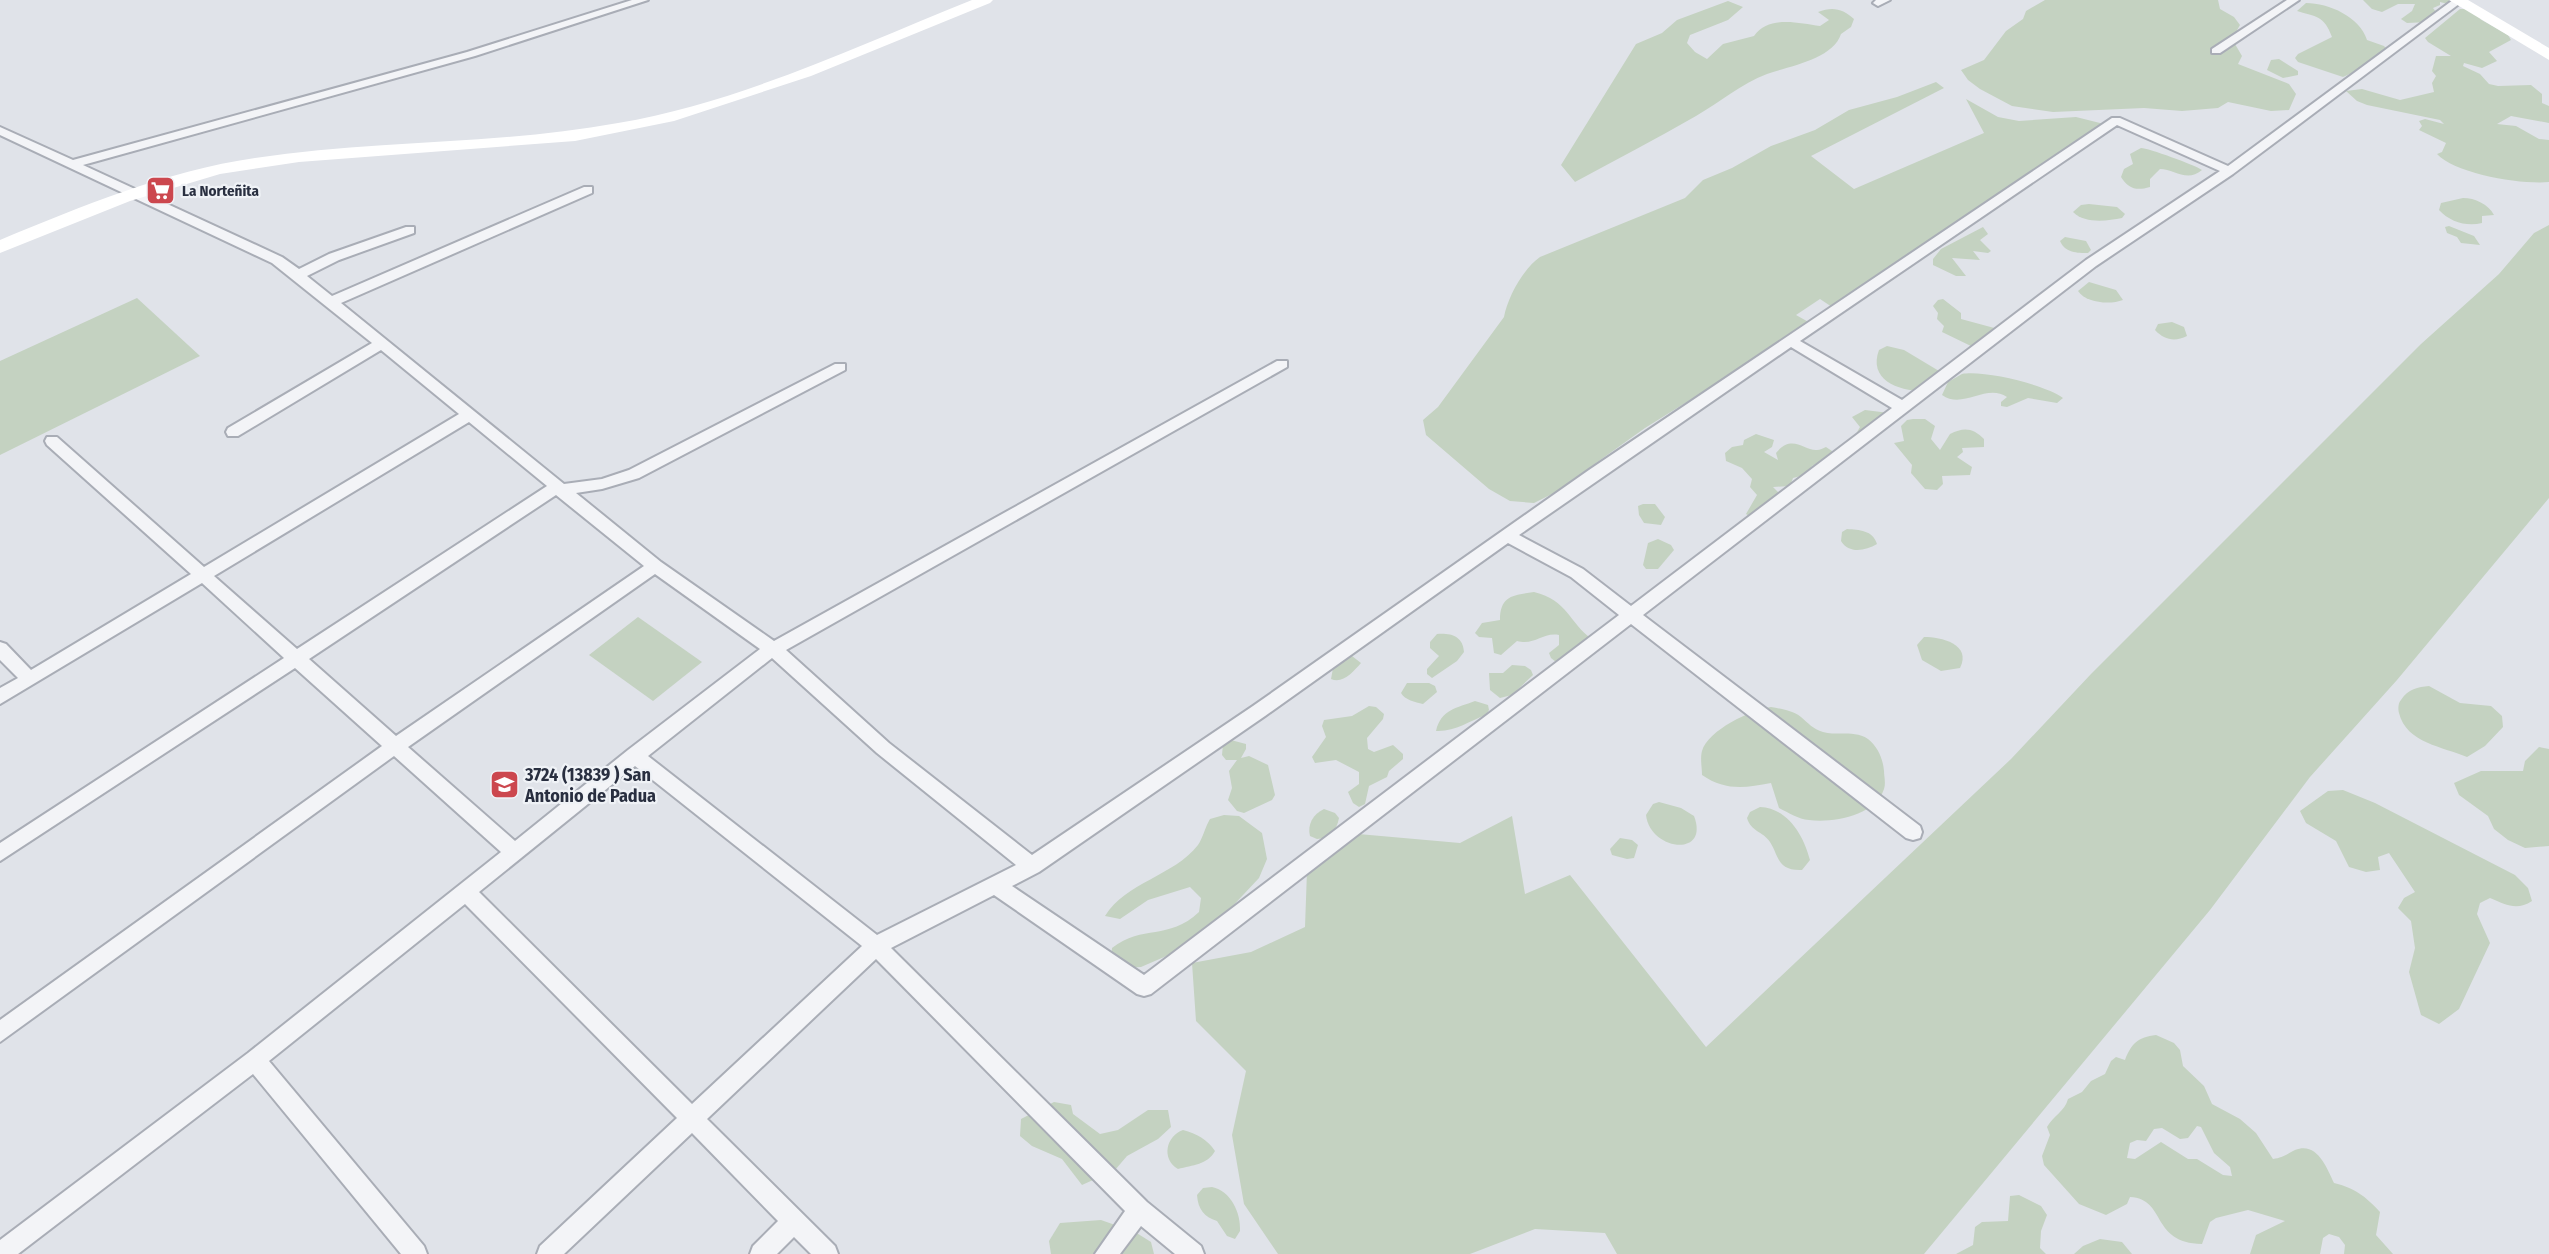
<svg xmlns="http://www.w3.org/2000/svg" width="2549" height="1254" font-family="'Fira Sans Condensed',sans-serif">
  <rect width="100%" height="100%" fill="#e0e3e9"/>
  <g fill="#c4d2c1" fill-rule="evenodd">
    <polygon points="2045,0 2218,0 2220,9 2234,17 2240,25 2232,39 2242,56 2238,64 2289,84 2296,94 2289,110 2271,111 2228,102 2218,108 2182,111 2144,108 2053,112 2012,106 1980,89 1968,80 1961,70 1984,60 2006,31 2023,19 2026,11"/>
    <polygon points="2363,0 2455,0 2448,4 2440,2 2440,5 2433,8 2436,12 2428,22 2407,23 2401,19 2412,11 2415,4 2398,4 2382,12 2372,9"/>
    <path d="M1728 1 1743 7 1728 20 1690 35 1687 43 1695 52 1707 59 1723 44 1754 36C1769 15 1798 23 1820 26L1829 20 1818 12C1833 6 1843 9 1854 19L1851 27 1841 34C1833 59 1790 66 1767 74 1741 84 1720 102 1696 116 1656 139 1615 160 1575 182L1561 165 1636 44 1662 33 1677 20Z"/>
    <path d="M2306 3C2329 3 2360 17 2367 40L2384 46 2392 55 2343 77 2298 62 2295 58 2298 54 2332 37C2324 15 2316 17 2297 11Z"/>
    <path d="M2460 9H2469L2482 17 2480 19 2508 35 2511 40 2489 52 2497 61 2482 68 2464 63 2463 66 2480 74 2489 84 2498 86 2531 85 2542 94V103L2549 106V123L2511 116 2497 124 2516 126 2539 139 2549 140V182C2523 185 2455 174 2437 154L2442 152 2446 143 2419 130 2422 126 2419 121 2425 119 2444 124 2440 120 2367 105 2357 101 2346 91 2362 89 2400 100 2434 92 2432 83 2436 76 2432 71 2436 56H2451L2428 42 2425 38Z"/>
    <polygon points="2279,59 2298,71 2298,75 2283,78 2267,70 2271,60"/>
    <path d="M1936 82 1944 88 1811 156 1854 189 1984 133 1966 99 1998 117 2019 121 2076 117 2108 125 1832 307 1820 299 1796 315 1812 324 1645 428 1554 493 1534 503 1510 501 1489 489 1426 435 1423 420 1438 407 1504 317C1508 296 1524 268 1540 257L1685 198 1703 180 1732 168 1771 146 1815 130 1849 110 1897 97Z"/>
    <path d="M2141 148C2148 148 2195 165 2202 170 2187 183 2174 169 2160 169L2150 179V187C2136 191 2129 189 2121 177L2124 169 2133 164 2130 154Z"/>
    <path d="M2463 198C2475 198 2488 204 2494 215L2482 216V223C2467 227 2450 222 2439 210L2441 203Z"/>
    <path d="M2089 204 2117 207 2125 214 2122 218C2107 221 2085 224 2073 212L2081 205Z"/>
    <polygon points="2549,225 2549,498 2397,680 2310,777 2210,910 1924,1254 1617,1254 1605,1233 1535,1229 1470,1254 1278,1254 1244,1204 1232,1135 1246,1071 1196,1021 1192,963 1251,952 1305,927 1307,871 1347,833 1460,843 1512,816 1525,894 1570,875 1706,1047 2011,759 2091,674 2421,344 2499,274 2534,233"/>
    <polygon points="2449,226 2474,236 2480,245 2461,243 2457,237 2447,233 2445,227"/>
    <polygon points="1983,227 1988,234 1980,240 1991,251 1988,253 1973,251 1980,260 1952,258 1966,276 1956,276 1933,265 1933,259 1941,249"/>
    <path d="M2065 237 2086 241 2091 250 2088 253C2077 253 2065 253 2060 241Z"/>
    <path d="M2089 282 2116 290 2123 300C2110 305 2086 303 2078 291Z"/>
    <polygon points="137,298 200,356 0,455 0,361"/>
    <polygon points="1943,299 1961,313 1961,319 1998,329 1973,347 1942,332 1944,326 1937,319 1938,313 1933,306 1938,300"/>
    <path d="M2172 322 2184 327 2187 336C2175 342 2164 340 2155 330L2158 324Z"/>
    <path d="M1887 346 1904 350 1944 374 1923 391C1897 391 1868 379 1879 350Z"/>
    <path d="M1962 374C1984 370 2046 385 2063 398L2057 403 2028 398 2007 407 2001 406V402L2007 397C1986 383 1963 410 1942 395L1948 382Z"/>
    <polygon points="1865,410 1889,413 1893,421 1874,438 1857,437 1856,434 1860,427 1852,417"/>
    <path d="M1913 419H1925L1935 426 1931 439 1940 450 1950 434C1964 427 1973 428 1984 439V447L1962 448 1963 452 1957 457 1972 467 1970 475 1942 476 1943 484 1937 490 1925 489 1911 473 1912 465 1894 443 1904 441 1901 426 1907 420Z"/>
    <path d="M1756 434 1774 440 1772 447 1764 452 1778 460 1776 453C1792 433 1804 451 1817 450 1820 450 1823 448 1826 447L1835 453 1812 466 1808 474 1793 478 1790 486 1773 487 1781 495 1751 517 1746 514 1757 495 1750 487 1752 479 1742 468 1726 461 1725 453 1732 447 1743 445 1744 440Z"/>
    <polygon points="1643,504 1655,504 1665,517 1661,525 1644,523 1639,515 1638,506"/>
    <path d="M1847 529C1859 530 1873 530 1877 544 1865 551 1849 554 1841 541L1842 532Z"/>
    <polygon points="1658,539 1671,545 1674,550 1658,569 1646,569 1643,565 1648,543"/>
    <path d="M1534 592C1568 600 1569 623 1592 639L1561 666 1551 658 1549 653 1559 645V635C1542 632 1535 646 1517 641L1501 655 1494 653 1492 638 1479 637 1475 633 1482 623 1500 620C1500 595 1514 595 1534 592Z"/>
    <polygon points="638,617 702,662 653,701 589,655"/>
    <path d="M1437 634C1451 633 1463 636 1464 652L1457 661 1432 678 1427 674V669L1439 656 1430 648V642Z"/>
    <path d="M1924 637C1941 637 1972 644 1960 668L1941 671 1922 660 1917 645Z"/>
    <path d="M1345 656H1352L1361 663C1353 672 1343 684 1331 679L1334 663Z"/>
    <polygon points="1512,665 1525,666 1531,670 1533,675 1512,695 1500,698 1490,690 1489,673 1503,673"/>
    <path d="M1407 683H1429L1435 686 1437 692 1423 704C1415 702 1405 700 1401 693Z"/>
    <path d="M2429 686 2460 703 2491 706 2502 716 2503 727 2485 746 2467 757C2444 747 2406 743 2399 713 2398 709 2398 703 2401 700 2408 689 2418 687 2429 686Z"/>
    <path d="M1475 701 1488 705 1489 710 1486 715C1469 721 1455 732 1436 731 1441 709 1457 708 1475 701Z"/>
    <polygon points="1369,706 1376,707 1384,714 1383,719 1367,738 1368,749 1374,752 1393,745 1403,754 1403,759 1389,771 1387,777 1369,786 1365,804 1359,807 1353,803 1348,792 1359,784 1359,772 1336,760 1315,763 1312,757 1326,737 1322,726 1324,720 1352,716"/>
    <path d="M1771 707C1781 709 1792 710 1801 717 1808 723 1813 729 1823 732 1838 736 1854 730 1868 739 1878 747 1883 759 1884 771 1884 776 1886 783 1884 789 1875 816 1833 823 1809 820 1798 819 1789 813 1779 808L1771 783C1745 788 1725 791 1702 775 1702 768 1700 758 1702 751 1708 730 1751 710 1771 707Z"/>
    <polygon points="1227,739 1246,744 1246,749 1241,758 1249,756 1268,765 1275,795 1272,800 1244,813 1237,811 1228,800 1232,788 1229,771 1237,760 1226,760 1222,755 1223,744"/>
    <polygon points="2539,747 2549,749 2549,846 2525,848 2508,840 2494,829 2488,816 2459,795 2454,783 2481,771 2523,771 2525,761"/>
    <path d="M2343 790 2375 803 2515 875 2528 888 2532 901C2517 911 2506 905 2490 898L2480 903 2477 914 2490 943 2459 1009 2439 1024 2421 1015 2409 972 2415 948 2411 921 2398 908 2404 898 2415 892 2389 853 2378 857 2380 870 2366 872 2349 867 2336 841 2306 823 2300 811 2328 791Z"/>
    <path d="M1659 802 1681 808 1694 816C1710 858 1650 851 1646 815L1653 804Z"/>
    <path d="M1760 807C1788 808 1804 836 1810 860L1802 870C1777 871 1779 856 1770 842 1763 831 1751 832 1747 818L1750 812Z"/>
    <path d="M1324 809 1335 813 1339 818C1337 830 1329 839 1317 839L1310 836C1307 825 1313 814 1324 809Z"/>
    <path d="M1224 815 1239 816 1262 833 1267 859 1259 878 1228 911 1222 924 1185 948 1141 967 1125 968 1111 962 1112 948C1143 924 1168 941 1199 912L1201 898 1190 887 1148 900 1120 919 1105 916C1126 882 1174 876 1198 845 1203 838 1205 827 1210 819Z"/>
    <polygon points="1620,838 1632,840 1638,845 1634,858 1627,859 1612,855 1610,849"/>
    <path d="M2156 1035 2174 1043 2180 1050 2183 1066 2204 1086 2212 1104 2240 1119 2256 1133 2273 1159C2283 1158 2287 1154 2295 1150 2317 1141 2327 1168 2334 1183 2355 1188 2365 1196 2380 1212L2376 1235 2393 1254H2344L2345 1245 2339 1237 2329 1234 2323 1238 2320 1254H2250L2256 1235 2285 1221 2248 1210 2216 1218 2210 1222 2202 1244C2150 1243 2167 1199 2130 1197L2127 1204 2106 1215 2079 1204 2044 1165 2042 1156 2050 1135 2047 1127C2053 1116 2065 1111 2068 1099L2082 1092 2091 1081 2105 1074 2111 1061 2116 1057 2125 1060C2131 1044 2138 1037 2156 1035ZM2197 1126 2201 1127 2214 1153 2230 1167 2232 1176 2223 1175 2197 1159H2188L2161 1142 2135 1159 2127 1158 2130 1143 2137 1140 2146 1141 2154 1129 2162 1128 2180 1139 2188 1138Z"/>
    <polygon points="1054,1102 1071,1105 1073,1114 1100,1134 1118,1130 1148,1110 1168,1110 1171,1127 1158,1139 1127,1156 1115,1170 1082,1185 1062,1159 1032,1146 1020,1136 1021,1119"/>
    <path d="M1183 1130C1197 1134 1207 1139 1215 1151 1207 1165 1193 1165 1178 1169 1161 1159 1166 1136 1183 1130Z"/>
    <path d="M1212 1187C1231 1191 1241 1213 1240 1231L1235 1239 1227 1236 1217 1221C1204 1217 1198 1209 1197 1195L1203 1188Z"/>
    <polygon points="2019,1195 2041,1206 2047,1215 2041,1231 2040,1248 2046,1254 1956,1254 1973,1245 1975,1227 1982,1222 2008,1221 2010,1196"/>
    <polygon points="1101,1220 1135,1232 1151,1242 1154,1254 1051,1254 1049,1241 1060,1223"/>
    <polygon points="2100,1239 2122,1242 2132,1254 2074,1254 2083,1246"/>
  </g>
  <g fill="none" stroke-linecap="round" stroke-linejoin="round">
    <defs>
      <g id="street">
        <path d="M632 0H648L475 56 83 165 282 257 299 269 329 254 406 227H414V233L339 260 307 276 332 296 584 187H592V193L341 303 564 484 602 479 629 470 835 364H845V370L639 478 602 489 576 493 661 562 774 641 1277 361H1287V367L786 650 889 743 1032 855 1253 706 1589 470 2112 118H2120L2228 166 2453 0 2463 1 2233 174 2096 266 1643 615 1920 826 1922 832 1920 838 1913 840 1906 838 1631 624 1151 994 1144 996 1137 994 994 895 891 948 1147 1202 1201 1246 1204 1254H1175L1141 1226 1120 1254H1095L1125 1211 876 959 707 1119 835 1246 838 1254H811L794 1237 777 1254H750L753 1246 778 1221 692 1133 564 1254H537L540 1246 677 1118 465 904 269 1061 424 1246 427 1254H401L253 1074 18 1254H0V1240L248 1053 501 852 394 756 0 1042V1020L382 746 295 668 0 861V843L284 658 202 583 0 704V688L18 678 0 660V642L6 644 31 670 191 574 47 445 45 441 47 437H57L204 567 459 414 381 350 238 436H228L226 432 228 428 372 343 272 263 0 135V127L73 160 467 52ZM2117 125 2220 171 2086 260 1902 400 1800 341ZM1791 347 1892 408 1631 606 1583 569 1519 535ZM469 422 547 486 297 649 214 576ZM556 495 644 566 396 736 309 659ZM1508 543 1571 577 1619 615 1144 975 1012 886 1039 872 1265 716ZM655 574 760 649 628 750 515 841 408 747ZM772 658 877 753 1016 865 877 935 648 756ZM635 766 862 946 692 1104 479 892Z"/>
        <polygon points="1876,0 1890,0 1878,6 1873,3"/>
        <polygon points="2287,0 2299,0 2220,53 2212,53 2212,49"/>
      </g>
    </defs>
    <use href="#street" stroke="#a9adb6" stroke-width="4"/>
    <use href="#street" fill="#f3f4f7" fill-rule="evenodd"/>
    <g fill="#fff" fill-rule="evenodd">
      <path d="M972 0H993L990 3 811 76 674 121 575 141 299 162 220 174 130 201 0 253V240C82 206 166 171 255 158 375 140 498 145 618 123 741 102 857 46 972 0Z"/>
      <polygon points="2449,0 2468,0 2549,48 2549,60"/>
    </g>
  </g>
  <defs>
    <symbol id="supermarket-square" viewBox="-11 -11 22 22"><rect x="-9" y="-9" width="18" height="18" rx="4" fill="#cc474e" stroke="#eff2f6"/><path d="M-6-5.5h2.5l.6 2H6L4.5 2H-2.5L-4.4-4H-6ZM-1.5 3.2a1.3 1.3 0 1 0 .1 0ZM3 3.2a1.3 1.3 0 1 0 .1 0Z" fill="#fff"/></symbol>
    <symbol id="school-square" viewBox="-11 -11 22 22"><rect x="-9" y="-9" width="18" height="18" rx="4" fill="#cc474e" stroke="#eff2f6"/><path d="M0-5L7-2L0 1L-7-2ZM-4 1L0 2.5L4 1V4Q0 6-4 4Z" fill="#fff"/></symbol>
  </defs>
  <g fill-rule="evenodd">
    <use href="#supermarket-square" x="144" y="174" width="33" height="33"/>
    <use href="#school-square" x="488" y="768" width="33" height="33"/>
  </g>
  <g text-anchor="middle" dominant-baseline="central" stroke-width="4.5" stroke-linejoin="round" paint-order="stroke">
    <g font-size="15" font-weight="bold" fill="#292f40" stroke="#eff2f6" text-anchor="start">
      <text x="182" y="191">La Norteñita</text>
    </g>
    <g font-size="18" font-weight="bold" fill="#292f40" stroke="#eff2f6" text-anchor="start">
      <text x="525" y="775">3724 (13839 ) San<tspan x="525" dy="21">Antonio de Padua</tspan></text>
    </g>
  </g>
</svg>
